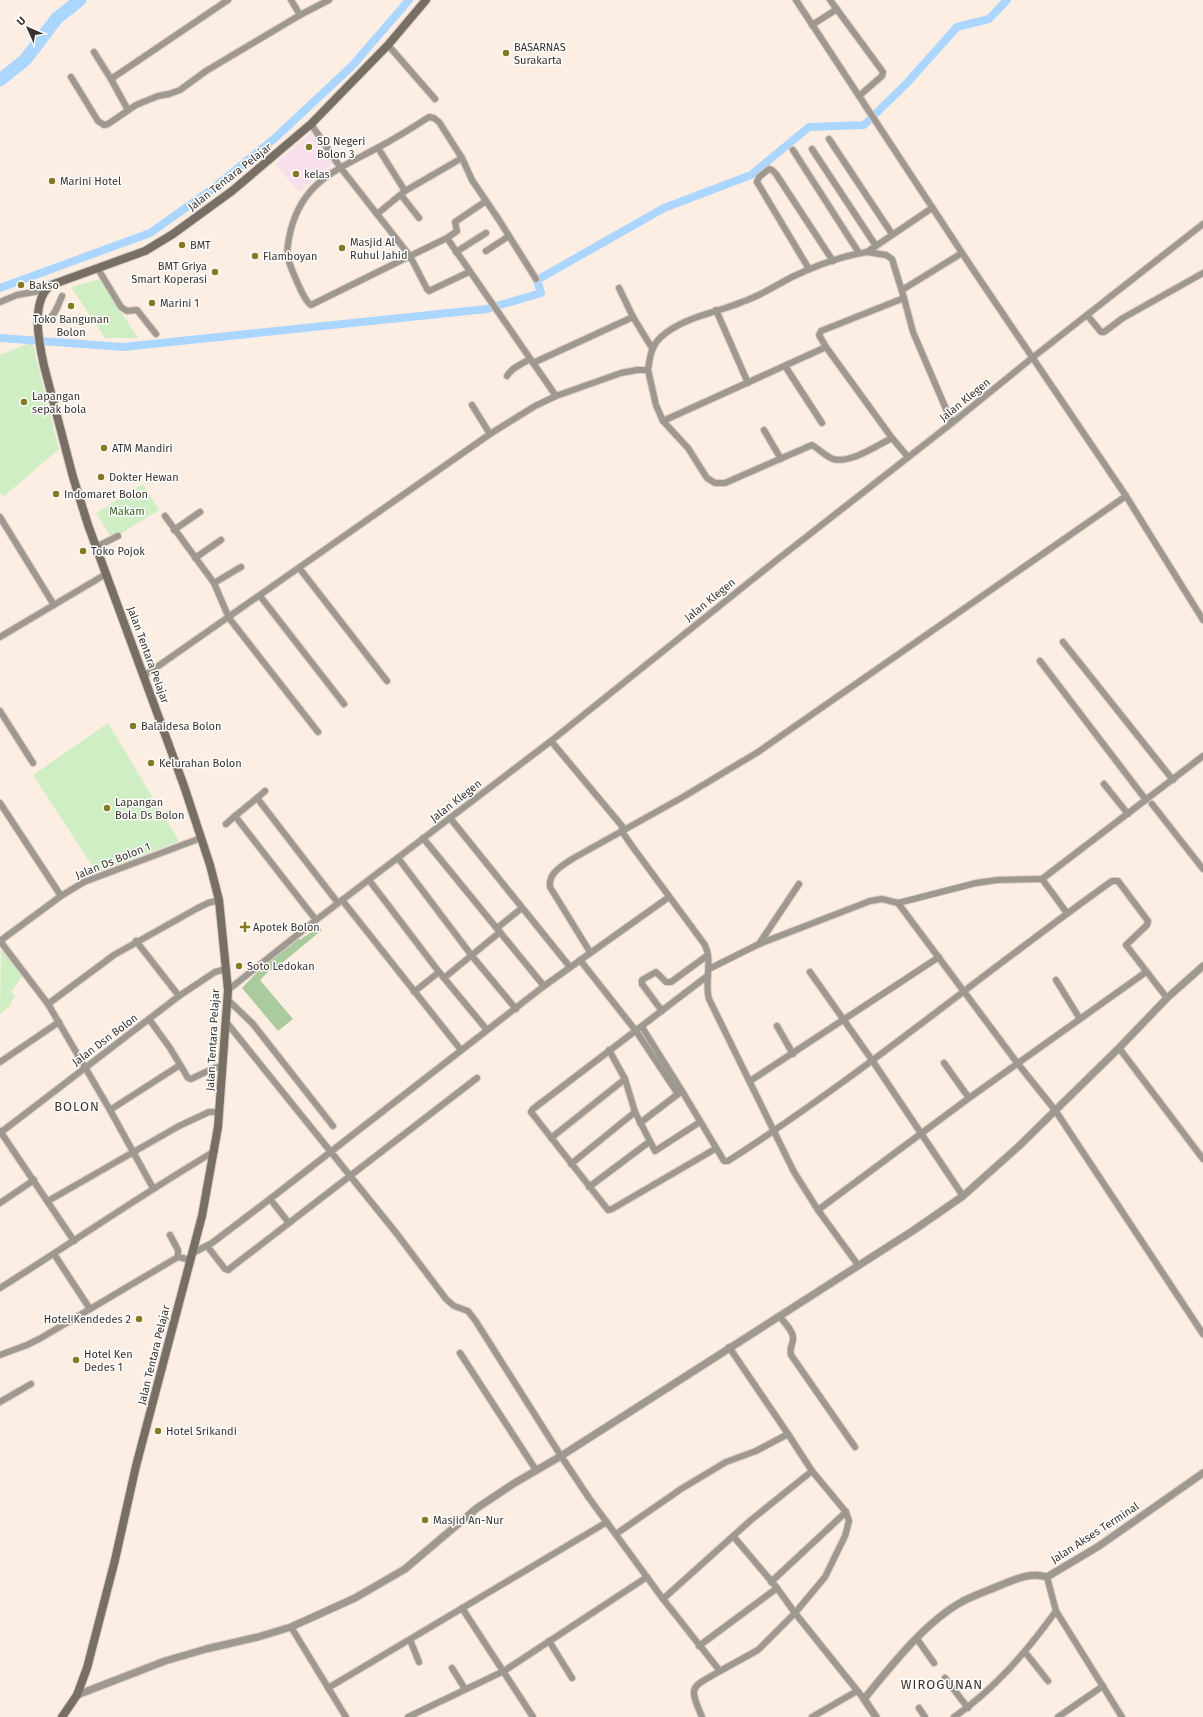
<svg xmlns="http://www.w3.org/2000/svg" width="1203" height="1717" font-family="'Fira Sans',sans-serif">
  <rect width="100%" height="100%" fill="#fdeee3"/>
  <polygon fill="#f7e0eb" points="313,131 334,162 299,192 275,164"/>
  <g fill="#d0eec4">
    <polygon points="100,279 138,338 105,338 71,287"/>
    <polygon points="32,342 59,449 3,497 0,493 0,355"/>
    <polygon points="143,484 159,510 112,539 96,513"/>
    <polygon points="108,723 179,841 97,873 33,775"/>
    <polygon points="1,949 23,975 11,992 15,996 9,1007 0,1014"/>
  </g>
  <polygon fill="#aacb9d" points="319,927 322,930 276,968 270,970 260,980 293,1019 278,1031 242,988 264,965 295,940 301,939"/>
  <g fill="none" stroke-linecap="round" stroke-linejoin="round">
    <g stroke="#abd6ff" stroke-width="8">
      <polyline points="0,288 150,233 211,190 275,138 352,66 409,0"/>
      <polyline points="0,338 123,347 487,309 541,293 537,280 664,208 751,175 809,127 864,125 906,84 957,27 989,19 1007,0"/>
    </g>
    <polyline stroke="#abd6ff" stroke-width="13" points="0,80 25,60 57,18 80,0"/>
    <defs>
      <g id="minor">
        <polyline points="291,0 300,15"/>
        <polyline points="796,0 972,268 1126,496 1203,620"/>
        <polyline points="830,0 883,72 882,76 859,96"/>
        <polyline points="812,25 837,9"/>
        <polyline points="388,45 435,99"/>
        <polyline points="94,52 111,79"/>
        <polyline points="71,77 98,121 104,125 108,124 136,105 158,96 169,94 180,90 206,71 300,15 329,0"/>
        <polyline points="128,110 111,79 228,0"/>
        <polyline points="311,124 340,167 410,256 447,238 556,396"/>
        <polyline points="829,139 892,234"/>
        <polyline points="378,148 405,191"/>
        <polyline points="812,149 876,246"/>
        <polyline points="793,150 859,253"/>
        <polyline points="401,195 419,218"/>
        <polyline points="377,214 405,191 462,158"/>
        <polyline points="447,238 457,231 455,222 486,201"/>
        <polyline points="486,251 509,236"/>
        <polyline points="456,252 486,233"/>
        <polyline points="98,269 121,307 127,311 137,310 156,334"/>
        <polyline points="809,269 757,182 759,177 769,169 772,170 776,174 833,261"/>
        <path d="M469 272 429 291 427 289 410 256 311 305C304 301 296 279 292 270 285 253 287 247 291 229 304 180 339 169 379 147 396 138 412 128 429 117L434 118 439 122 462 158 472 180 499 220 536 279"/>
        <polyline points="619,288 633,317"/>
        <polyline points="902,290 962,253"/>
        <polyline points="904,298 892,259 886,255 867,252 932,208"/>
        <polyline points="0,302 17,295 45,290"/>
        <polyline points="716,310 748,383"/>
        <polyline points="1087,315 1101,332 1104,332 1123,318 1203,273"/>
        <path d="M39 319 48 320C56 314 58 305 62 296"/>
        <polyline points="826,347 819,335 821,331 904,298 913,332 952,423"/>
        <polyline points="533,363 633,317 652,348"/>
        <polyline points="785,366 822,423"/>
        <path d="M648 370C650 357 651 346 661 337 683 317 716 313 742 302 760 296 775 286 792 277 815 266 841 256 867 252"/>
        <path d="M507 376C511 368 522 364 530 359"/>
        <polyline points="472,405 490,434"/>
        <polyline points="663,421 826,347 892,438"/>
        <polyline points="764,430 781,459"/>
        <polyline points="165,516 214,583 229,618 318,732"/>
        <polyline points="0,517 54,605"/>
        <polyline points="174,530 200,512"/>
        <polyline points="96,547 118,536"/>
        <polyline points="195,558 221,540"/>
        <polyline points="300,569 387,681"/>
        <polyline points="214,583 241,567"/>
        <polyline points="260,596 344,704"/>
        <polyline points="0,637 106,574"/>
        <polyline points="1063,642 1173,780"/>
        <polyline points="1040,661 1146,800"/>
        <path d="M144 676 490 434 535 406 556 396 621 373 637 370H648L656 405 663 421 688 448 707 478 715 483H725L812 445C819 449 825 456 833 459 850 464 876 446 892 438L908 457"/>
        <polyline points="0,711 33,763"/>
        <path d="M551 741 622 826 623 833 632 846 705 945C713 963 704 981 709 999L794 1172 818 1210 858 1265"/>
        <polyline points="1104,784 1128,814"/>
        <polyline points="257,798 265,791"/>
        <polyline points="0,803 61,896"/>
        <polyline points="1152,804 1203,869"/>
        <polyline points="450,818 570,967"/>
        <polyline points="226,824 235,816"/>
        <polyline points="423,838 544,986"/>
        <polyline points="398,858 472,956 516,1009"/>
        <polyline points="369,880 439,972 487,1030"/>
        <polyline points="342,900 461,1050"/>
        <polyline points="898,903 1018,1064 1055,1110 1203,1334"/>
        <polyline points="1067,913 1042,879 1203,756"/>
        <polyline points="316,920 235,816 257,798 338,903"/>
        <polyline points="497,928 522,908"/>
        <polyline points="0,941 48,1004 110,1110 153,1188"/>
        <polyline points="0,941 61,896 84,882 201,838"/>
        <polyline points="136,941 179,996"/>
        <polyline points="759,944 799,884"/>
        <path d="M590 952 550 887C548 873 562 866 572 859L683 797 758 752 1126 496"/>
        <polyline points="580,960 636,1031 678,1094"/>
        <polyline points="709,969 759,944 870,901 882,899 898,903 976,883 997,880 1042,879"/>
        <polyline points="810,972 872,1060 963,1196"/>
        <polyline points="706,977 533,1109 531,1112 608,1210 612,1209 715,1149"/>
        <polyline points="444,978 500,932"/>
        <polyline points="1056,980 1080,1019"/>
        <polyline points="228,990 316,920 551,741 778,559 952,423 1032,358 1203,224"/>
        <polyline points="414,992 439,972"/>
        <polyline points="228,1000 253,1024 333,1126"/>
        <polyline points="48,1004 114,955 196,909 208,903 219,900"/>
        <polyline points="662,1011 642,984 642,980 656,972 666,982 671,982 708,955"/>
        <polyline points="149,1019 170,1048 188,1078 191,1079 214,1068 223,1066"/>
        <polyline points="227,1023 397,1234 446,1299 454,1306 468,1311 475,1320 561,1456 589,1498 663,1599 720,1671 758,1650 795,1613 864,1699"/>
        <polyline points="777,1026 793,1054"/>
        <polyline points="1119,1048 1203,1159"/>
        <polyline points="609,1050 625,1079"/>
        <polyline points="0,1062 59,1022"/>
        <polyline points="944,1063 969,1098"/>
        <polyline points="750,1081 939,957"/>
        <path d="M682 1091 724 1161H728C862 1075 983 973 1112 881H1118L1148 921 1147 925 1126 945 1167 998"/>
        <polyline points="110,1110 180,1065"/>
        <polyline points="635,1112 655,1151 700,1122"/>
        <polyline points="640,1123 682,1091 642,1027"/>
        <polyline points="0,1131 74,1241"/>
        <polyline points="0,1133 179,996 215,972 226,969"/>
        <polyline points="551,1138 625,1079 635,1112 571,1164"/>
        <polyline points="589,1187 649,1142"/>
        <polyline points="270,1199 289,1223"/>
        <polyline points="48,1201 179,1126 209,1112 219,1112"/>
        <polyline points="0,1203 34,1180"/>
        <polyline points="818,1210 969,1098 1146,972"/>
        <polyline points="170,1235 178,1250 178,1257"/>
        <polyline points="207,1246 225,1269 228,1270 477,1078"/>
        <polyline points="193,1253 212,1243 270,1199 544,986 669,897"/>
        <polyline points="54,1254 90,1309"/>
        <path d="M0 1288C72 1243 142 1194 215 1151"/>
        <path d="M779 1316C783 1321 794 1331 793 1339 793 1345 789 1347 791 1355L855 1447"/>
        <polyline points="729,1347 788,1434"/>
        <polyline points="460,1353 536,1470"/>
        <polyline points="0,1355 27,1345 41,1338 178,1257 191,1260"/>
        <polyline points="0,1402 31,1384"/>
        <polyline points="616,1534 681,1489 726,1462 756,1451 788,1434 812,1471 846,1512 849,1521 845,1536 825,1577 795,1613 777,1588"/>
        <polyline points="1047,1577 1056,1611 1122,1717"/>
        <polyline points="771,1582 846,1512"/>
        <polyline points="663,1599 751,1520 812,1471"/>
        <polyline points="462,1608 533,1717"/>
        <polyline points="291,1627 346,1717"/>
        <polyline points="917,1639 934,1663"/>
        <polyline points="410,1640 419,1662"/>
        <polyline points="549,1641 572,1678"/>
        <polyline points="699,1646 777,1588 734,1537"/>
        <polyline points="1025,1652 1048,1681"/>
        <polyline points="452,1668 465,1689"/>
        <polyline points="945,1678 968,1708"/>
        <polyline points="328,1688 607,1522"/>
        <polyline points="919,1708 925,1717"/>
        <polyline points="408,1717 504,1671 647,1577"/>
        <path d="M702 1717C688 1685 691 1688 720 1671"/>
        <polyline points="812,1717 857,1691"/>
        <path d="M954 1717C995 1689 1027 1651 1056 1611"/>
        <polyline points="1058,1717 1103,1686"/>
      </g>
      <g id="tertiary">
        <polyline points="77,1695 165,1661 206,1649 258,1637 291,1627 355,1598 405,1569 477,1508 513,1484 561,1456 914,1230 963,1196 1019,1146 1119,1048 1167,998 1203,966"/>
        <path d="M876 1717 864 1699C890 1667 923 1625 958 1604 971 1596 987 1591 1001 1585 1016 1579 1030 1572 1047 1577L1099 1546 1203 1473"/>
      </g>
      <path id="secondary" d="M62 1717 77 1695 87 1668 115 1560 136 1466 202 1216 218 1127 228 990 219 900 210 865 184 786 88 525 73 477 44 366C39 343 30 301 51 285L145 251 173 234 232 191 311 124 388 45 426 0"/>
    </defs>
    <use href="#minor" stroke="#daccc2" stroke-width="8"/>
    <use href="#tertiary" stroke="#daccc2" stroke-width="9"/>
    <use href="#secondary" stroke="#daccc2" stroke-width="10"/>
    <use href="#minor" stroke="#9e9891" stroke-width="6"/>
    <use href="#tertiary" stroke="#9e9891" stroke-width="7"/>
    <use href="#secondary" stroke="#776e64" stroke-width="8"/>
  </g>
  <g fill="#857a1f" stroke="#fefefe" stroke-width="1.5">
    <circle cx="506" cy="53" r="4"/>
    <circle cx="309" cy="147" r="4"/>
    <circle cx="296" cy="174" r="4"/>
    <circle cx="52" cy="181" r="4"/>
    <circle cx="182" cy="245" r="4"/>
    <circle cx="342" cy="248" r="4"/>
    <circle cx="255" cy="256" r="4"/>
    <circle cx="215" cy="272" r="4"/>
    <circle cx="21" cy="285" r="4"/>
    <circle cx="152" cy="303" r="4"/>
    <circle cx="71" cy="306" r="4"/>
    <circle cx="24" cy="402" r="4"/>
    <circle cx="104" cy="448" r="4"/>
    <circle cx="101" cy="477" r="4"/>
    <circle cx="56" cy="494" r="4"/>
    <circle cx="83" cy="551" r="4"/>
    <circle cx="133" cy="726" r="4"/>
    <circle cx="151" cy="763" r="4"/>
    <circle cx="107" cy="808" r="4"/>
    <path d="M243 921h4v4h4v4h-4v4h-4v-4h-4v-4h4z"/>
    <circle cx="239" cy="966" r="4"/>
    <circle cx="139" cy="1319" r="4"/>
    <circle cx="76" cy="1360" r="4"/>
    <circle cx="158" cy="1431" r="4"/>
    <circle cx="425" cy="1520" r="4"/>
  </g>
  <g text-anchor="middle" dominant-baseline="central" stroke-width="3" stroke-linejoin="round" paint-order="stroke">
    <g font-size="11" fill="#3a332d" stroke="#fefefe" text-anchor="start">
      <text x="514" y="47">BASARNAS<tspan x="514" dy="13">Surakarta</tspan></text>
      <text x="317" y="141">SD Negeri<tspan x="317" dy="13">Bolon 3</tspan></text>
      <text x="304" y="174">kelas</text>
      <text x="60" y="181">Marini Hotel</text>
      <text x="350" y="242">Masjid Al<tspan x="350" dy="13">Ruhul Jahid</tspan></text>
      <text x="190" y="245">BMT</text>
      <text x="263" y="256">Flamboyan</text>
      <text x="207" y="266" text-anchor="end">BMT Griya<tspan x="207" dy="13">Smart Koperasi</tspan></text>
      <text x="29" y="285">Bakso</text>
      <text x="160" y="303">Marini 1</text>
      <text x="71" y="319" text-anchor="middle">Toko Bangunan<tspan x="71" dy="13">Bolon</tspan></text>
      <text x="32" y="396">Lapangan<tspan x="32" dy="13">sepak bola</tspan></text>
      <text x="112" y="448">ATM Mandiri</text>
      <text x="109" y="477">Dokter Hewan</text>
      <text x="64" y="494">Indomaret Bolon</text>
      <text x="91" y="551">Toko Pojok</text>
      <text x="141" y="726">Balaidesa Bolon</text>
      <text x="159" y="763">Kelurahan Bolon</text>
      <text x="115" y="802">Lapangan<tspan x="115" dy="13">Bola Ds Bolon</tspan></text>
      <text x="253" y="927">Apotek Bolon</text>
      <text x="247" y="966">Soto Ledokan</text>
      <text x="131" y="1319" text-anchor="end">Hotel Kendedes 2</text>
      <text x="84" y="1354">Hotel Ken<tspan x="84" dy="13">Dedes 1</tspan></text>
      <text x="166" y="1431">Hotel Srikandi</text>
      <text x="433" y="1520">Masjid An-Nur</text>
    </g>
    <g font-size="11" fill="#3a332d" stroke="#fefefe">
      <text transform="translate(230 177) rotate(-38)">Jalan Tentara Pelajar</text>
      <text transform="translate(965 400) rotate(-39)">Jalan Klegen</text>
      <text transform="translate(710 600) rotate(-39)">Jalan Klegen</text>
      <text transform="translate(148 655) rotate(70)">Jalan Tentara Pelajar</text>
      <text transform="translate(456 801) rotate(-38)">Jalan Klegen</text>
      <text transform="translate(113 861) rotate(-22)">Jalan Ds Bolon 1</text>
      <text transform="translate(105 1040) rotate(-37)">Jalan Dsn Bolon</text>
      <text transform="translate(213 1040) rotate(-87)">Jalan Tentara Pelajar</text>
      <text transform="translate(154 1355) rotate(-76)">Jalan Tentara Pelajar</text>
      <text transform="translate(1095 1533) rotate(-33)">Jalan Akses Terminal</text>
    </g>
    <g font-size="11" fill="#396224" stroke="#fefefe">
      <text x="127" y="511">Makam</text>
    </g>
    <g font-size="13" letter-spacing="1" fill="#3a332d" stroke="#fefefe">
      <text x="77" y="1106">BOLON</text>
      <text x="942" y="1684">WIROGUNAN</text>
    </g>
  </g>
  <g transform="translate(28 28) rotate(315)" stroke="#fefefe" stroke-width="3" paint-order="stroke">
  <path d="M0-3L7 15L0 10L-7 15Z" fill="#3a332d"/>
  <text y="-6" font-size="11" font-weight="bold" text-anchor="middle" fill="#3a332d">U</text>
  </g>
</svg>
